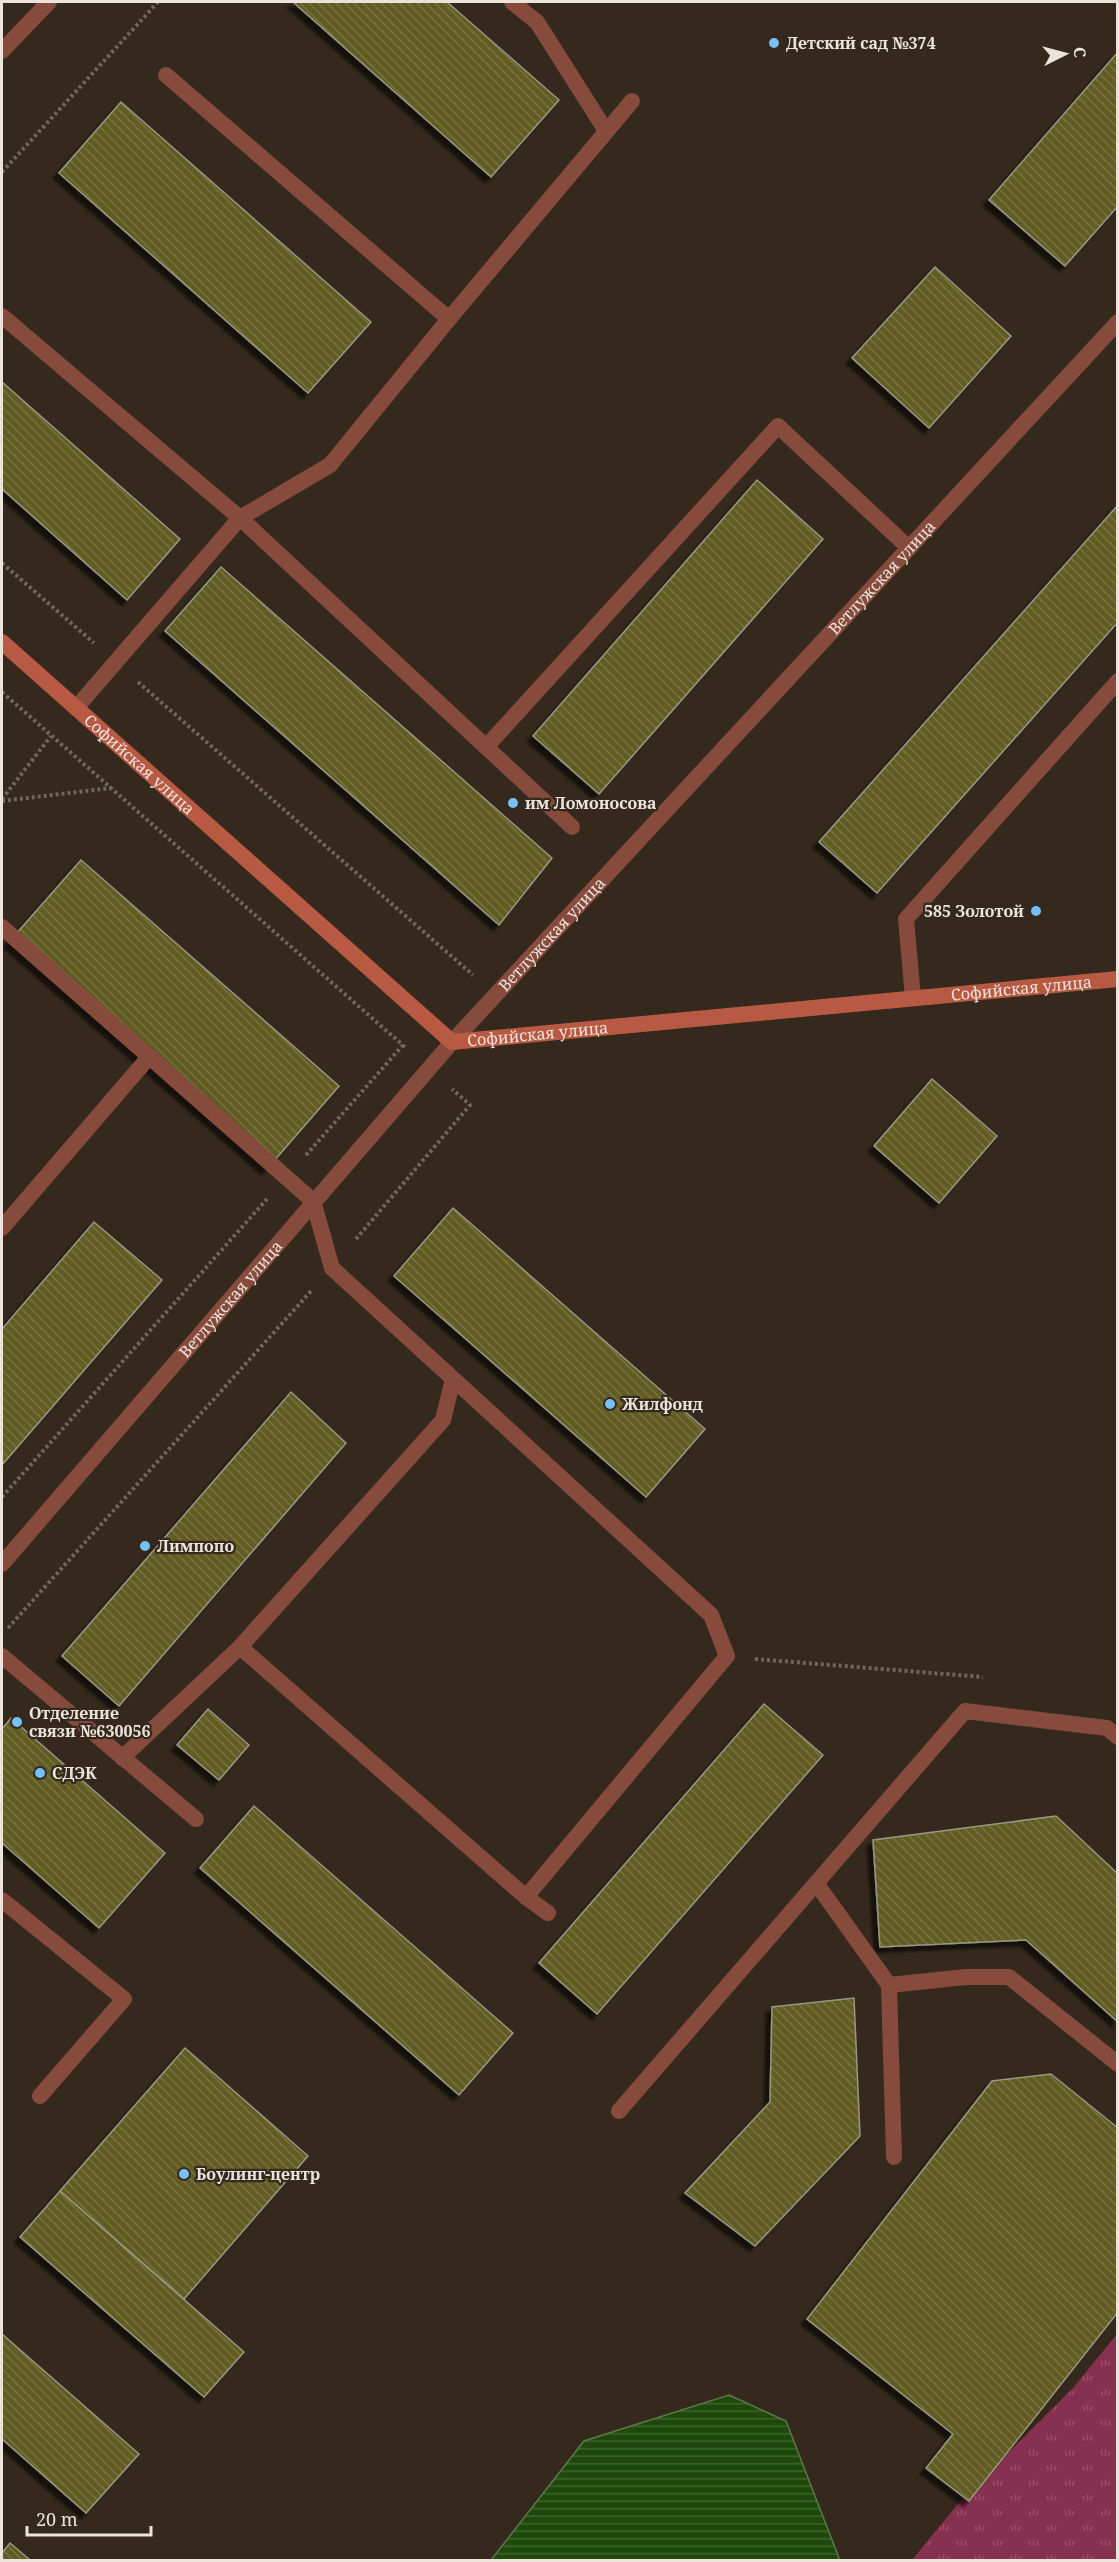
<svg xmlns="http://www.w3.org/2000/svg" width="1119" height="2562" font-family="'Noto Serif',serif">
  <defs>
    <pattern id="grass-tufts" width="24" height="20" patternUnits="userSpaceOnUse" patternTransform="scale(1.5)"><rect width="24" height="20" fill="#873150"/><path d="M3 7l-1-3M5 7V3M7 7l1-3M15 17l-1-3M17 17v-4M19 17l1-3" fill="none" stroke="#984f69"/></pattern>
    <pattern id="water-rules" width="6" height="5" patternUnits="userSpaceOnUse" patternTransform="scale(1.5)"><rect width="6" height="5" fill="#1e490b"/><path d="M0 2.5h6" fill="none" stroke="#3f632e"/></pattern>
    <pattern id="building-back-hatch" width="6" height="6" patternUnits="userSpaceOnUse" patternTransform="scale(1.5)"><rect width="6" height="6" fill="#605b23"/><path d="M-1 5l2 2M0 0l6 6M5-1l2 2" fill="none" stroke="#777242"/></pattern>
    <filter id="shadow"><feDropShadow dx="-5.5" dy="5.5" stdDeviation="1.5" flood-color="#0009"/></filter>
  </defs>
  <rect width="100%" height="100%" fill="#34291c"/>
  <polygon fill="url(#grass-tufts)" points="1117,2334 1117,2560 912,2560 962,2499 1073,2388"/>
  <polygon fill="url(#water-rules)" stroke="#5c784a" stroke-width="1.5" points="729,2395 786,2421 839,2558 837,2560 491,2560 584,2441"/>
  <g fill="url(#building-back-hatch)" stroke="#999884" stroke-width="1.5" filter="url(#shadow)">
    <polygon points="293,2 447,2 559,100 491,177"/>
    <polygon points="1118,52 1118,206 1065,266 989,200"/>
    <polygon points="121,102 371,322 308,393 59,173"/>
    <polygon points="935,267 1011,336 929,428 852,358"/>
    <polygon points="2,382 180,539 127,600 2,489"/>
    <polygon points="757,480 823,539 599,794 533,736"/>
    <polygon points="1118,505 1118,622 877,893 819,842"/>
    <polygon points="221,567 552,858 499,925 165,631"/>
    <polygon points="81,860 339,1086 267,1169 9,942"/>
    <polygon points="932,1079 997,1136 939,1203 874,1146"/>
    <polygon points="453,1208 705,1429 646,1497 394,1276"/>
    <polygon points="94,1222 162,1280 2,1465 2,1329"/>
    <polygon points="291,1392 346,1443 119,1706 62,1656"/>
    <polygon points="764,1704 823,1755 597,2014 539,1963"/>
    <polygon points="208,1709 249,1745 219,1780 177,1745"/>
    <polygon points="11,1718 165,1853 99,1928 2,1843 2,1729"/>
    <polygon points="254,1806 513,2033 459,2095 200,1868"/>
    <polygon points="1056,1816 1118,1874 1118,2022 1026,1940 880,1947 873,1840"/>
    <polygon points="854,1998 860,2136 755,2246 685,2193 770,2102 772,2007"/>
    <polygon points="185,2048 308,2156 184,2299 60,2191"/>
    <polygon points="1051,2074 1118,2128 1118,2312 969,2501 926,2468 953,2434 807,2319 992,2081"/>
    <polygon points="60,2191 244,2352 204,2397 20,2237"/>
    <polygon points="2,2334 139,2454 86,2513 2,2439"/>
    <polygon points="10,2543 30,2560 2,2560 2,2553"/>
  </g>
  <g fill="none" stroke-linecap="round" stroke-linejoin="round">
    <g stroke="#70665a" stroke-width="4" stroke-dasharray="3 3" stroke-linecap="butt">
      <polyline points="2,172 158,2"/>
      <polyline points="2,563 94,643"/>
      <polyline points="138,682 473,975"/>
      <polyline points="2,692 406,1048"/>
      <polyline points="2,799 51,736"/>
      <polyline points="2,801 111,788"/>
      <polyline points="306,1155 403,1045"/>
      <polyline points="356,1239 470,1105 452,1089"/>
      <polyline points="2,1497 267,1199"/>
      <polyline points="8,1628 312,1290"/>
      <polyline points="755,1659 983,1677"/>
    </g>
    <g stroke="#864b3c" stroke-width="16">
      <polyline points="512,2 537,22 606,131"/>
      <polyline points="166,75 449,319"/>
      <polyline points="2,316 240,518 572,827"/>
      <polyline points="76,708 240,518 330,465 449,319 632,101"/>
      <polyline points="486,747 778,426 909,548"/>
      <polyline points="2,927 313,1201 332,1268 711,1615 727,1656 526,1897"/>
      <polyline points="913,998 906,919 1118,681"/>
      <polyline points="2,1228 149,1057"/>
      <polyline points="240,1647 526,1897 548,1913"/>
      <polyline points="2,1656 196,1819"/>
      <polyline points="122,1758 240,1647 443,1420 453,1379"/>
      <polyline points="816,1883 889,1985 966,1977 1009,1977 1118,2064"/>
      <polyline points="2,1900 124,1999 40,2096"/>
      <polyline points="889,1985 894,2157"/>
      <polyline points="619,2111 965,1711 1107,1728 1118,1737"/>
    </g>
    <polyline stroke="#864b3c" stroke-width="16" points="2,51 49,2"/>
    <path stroke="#864b3c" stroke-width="16" id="s1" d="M2 1564 452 1042 1118 322"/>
    <path stroke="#b85a43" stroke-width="16" id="s2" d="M2 642 452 1042 1118 979"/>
  </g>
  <g fill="#75c0f6" stroke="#34291c" stroke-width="2">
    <circle cx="774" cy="43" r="6"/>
    <circle cx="513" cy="803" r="6"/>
    <circle cx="1036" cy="911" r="6"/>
    <circle cx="610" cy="1404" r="6"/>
    <circle cx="145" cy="1546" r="6"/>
    <circle cx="17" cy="1722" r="6"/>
    <circle cx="40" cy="1773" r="6"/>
    <circle cx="184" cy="2174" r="6"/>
  </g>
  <g text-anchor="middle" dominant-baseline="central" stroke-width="4.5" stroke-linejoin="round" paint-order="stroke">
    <g font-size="16" font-weight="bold" fill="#ece4dc" stroke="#34291c" text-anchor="start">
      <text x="786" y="43">Детский сад №374</text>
      <text x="525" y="803">им Ломоносова</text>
      <text x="1024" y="911" text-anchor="end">585 Золотой</text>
      <text x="622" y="1404">Жилфонд</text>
      <text x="157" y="1546">Лимпопо</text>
      <text x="29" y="1713">Отделение<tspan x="29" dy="18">связи №630056</tspan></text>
      <text x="52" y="1773">СДЭК</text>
      <text x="196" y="2174">Боулинг-центр</text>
    </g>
    <g font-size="16" fill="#ece4dc" stroke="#34291c">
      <text stroke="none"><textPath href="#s1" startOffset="1322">Ветлужская улица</textPath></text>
      <text stroke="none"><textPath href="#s2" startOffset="184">Софийская улица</textPath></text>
      <text stroke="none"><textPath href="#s1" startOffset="836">Ветлужская улица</textPath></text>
      <text stroke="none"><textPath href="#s2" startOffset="1174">Софийская улица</textPath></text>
      <text stroke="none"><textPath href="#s2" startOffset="688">Софийская улица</textPath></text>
      <text stroke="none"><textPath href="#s1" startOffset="350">Ветлужская улица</textPath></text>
    </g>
  </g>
  <rect width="1119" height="2562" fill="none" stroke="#ece4dc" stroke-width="6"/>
  <g transform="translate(1065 54) rotate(84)" stroke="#34291c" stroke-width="4.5" paint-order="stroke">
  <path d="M0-4.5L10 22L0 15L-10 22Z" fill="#ece4dc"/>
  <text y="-9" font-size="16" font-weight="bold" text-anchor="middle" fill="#ece4dc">С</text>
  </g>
  <path d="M27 2526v9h124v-9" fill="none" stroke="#ece4dc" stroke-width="3"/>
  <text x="36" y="2526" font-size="18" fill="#ece4dc" stroke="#34291c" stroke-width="4.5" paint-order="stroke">20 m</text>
</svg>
